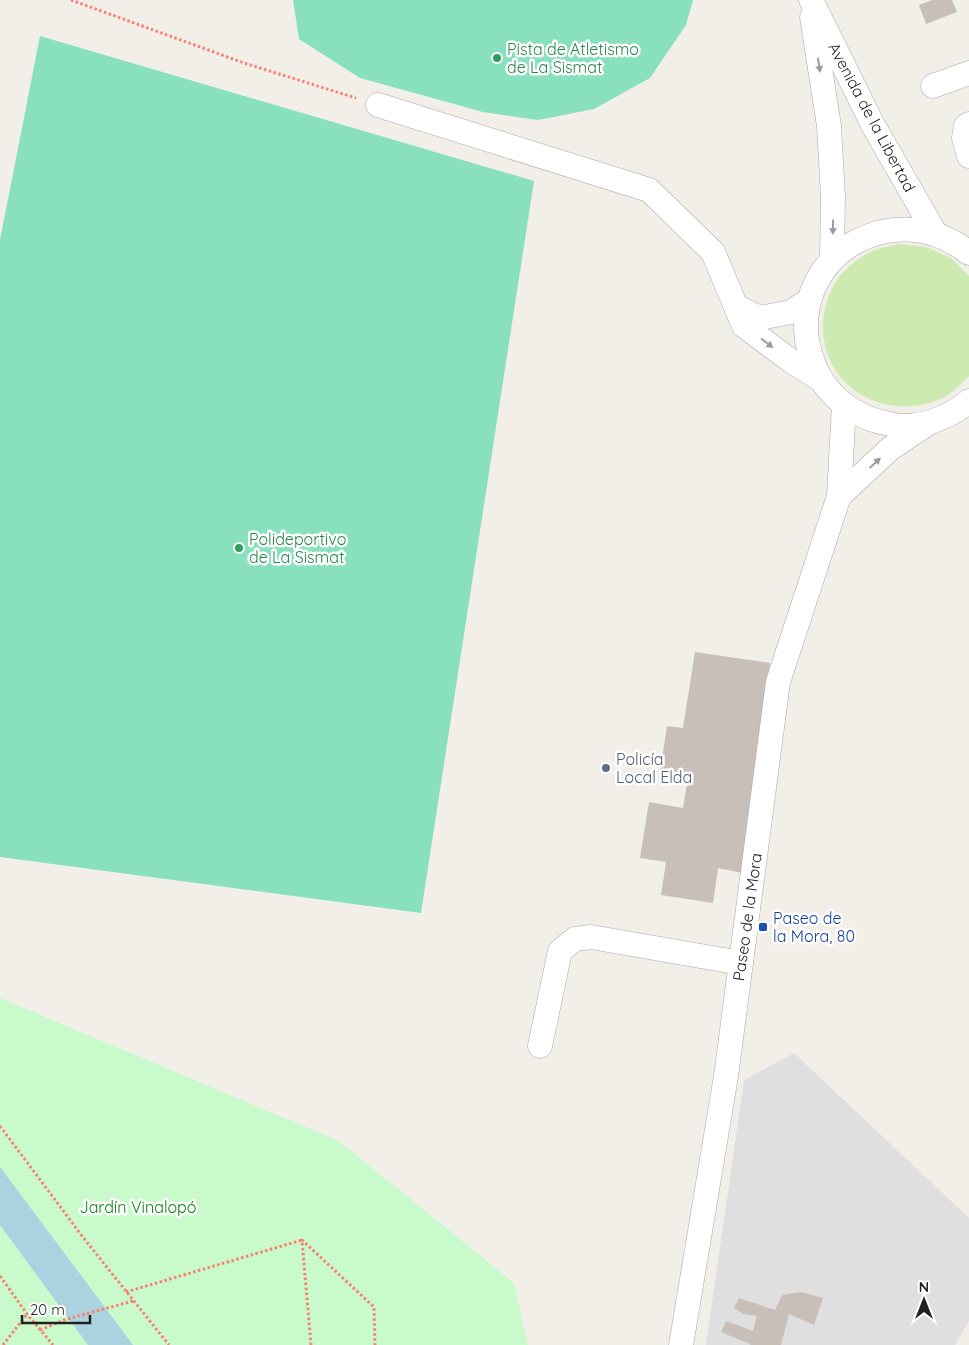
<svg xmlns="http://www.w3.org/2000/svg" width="969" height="1345" font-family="Quicksand,sans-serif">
  <rect width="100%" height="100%" fill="#f2efe9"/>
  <polygon fill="#e0dfdf" points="794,1053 969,1218 969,1321 955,1345 706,1345 744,1080"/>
  <path fill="#cdebb0" d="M899 244 926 247 951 258 969 276V376C963 382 956 390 949 394 940 401 925 405 913 406 864 410 823 376 823 326 823 307 829 291 840 276 849 266 860 256 873 251 881 247 891 246 899 244Z"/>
  <polygon fill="#c8facc" points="0,998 339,1141 514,1283 528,1345 0,1345"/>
  <g fill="#88e0be">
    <polygon points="293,0 693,0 686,25 650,78 594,109 538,120 483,112 360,78 299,39"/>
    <polygon points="40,36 534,181 421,913 0,857 0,240"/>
  </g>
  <polygon fill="#aad3df" points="0,1167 133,1345 88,1345 0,1225"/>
  <g fill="#c7bfb8">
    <polygon points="932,0 952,0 957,12 926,24 919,5"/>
    <polygon points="695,652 770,663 742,873 718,868 713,903 661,895 666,862 640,858 649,802 683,808 687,783 659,779 667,726 683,728"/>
    <polygon points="801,1292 823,1298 814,1325 789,1314 781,1345 750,1345 750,1344 721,1332 726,1321 753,1331 757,1316 743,1314 734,1308 739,1298 775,1310 782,1295"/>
  </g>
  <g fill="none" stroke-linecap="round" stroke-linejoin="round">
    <defs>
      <g id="minor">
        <polyline points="811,0 873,125 935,233"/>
        <polyline points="812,17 829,126 833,197 832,259"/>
        <polyline points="933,86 969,73"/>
        <polyline points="378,105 649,190 713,252 744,326 791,361 820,379"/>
        <polyline points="969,124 966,126 964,138 969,156"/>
        <path d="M969 253C899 196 795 249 807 340 810 356 815 372 825 385 838 403 859 417 881 422 887 423 893 425 899 426 924 427 950 417 969 401"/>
        <polyline points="737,307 760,318 791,312 809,300"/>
        <polyline points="839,496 891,448 927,424"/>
        <polyline points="540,1046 560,951 575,939 591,937 741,963"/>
        <polyline points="681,1345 726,1076 778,682 839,496 844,405"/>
      </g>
    </defs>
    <use href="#minor" stroke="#a9a9a9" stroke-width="25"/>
    <g stroke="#fa8072" stroke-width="3" stroke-dasharray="2.5 2.5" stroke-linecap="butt">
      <polyline points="71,0 244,63 356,98"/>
      <polyline points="0,1126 82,1236 169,1345"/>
      <polyline points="0,1276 27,1314 53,1345"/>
      <polyline points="126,1292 302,1240"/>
      <polyline points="40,1330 64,1320 133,1301"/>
      <polyline points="3,1345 27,1314"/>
      <polyline points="311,1345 302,1240 374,1307 375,1345"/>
    </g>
    <use href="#minor" stroke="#fff" stroke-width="24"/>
  </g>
  <defs><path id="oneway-solid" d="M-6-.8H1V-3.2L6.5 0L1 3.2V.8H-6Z" transform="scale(1.25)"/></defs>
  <g fill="#9c9c9c">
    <use href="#oneway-solid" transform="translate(819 65) rotate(81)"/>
    <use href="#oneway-solid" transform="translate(833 227) rotate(91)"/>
    <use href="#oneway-solid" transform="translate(767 343) rotate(37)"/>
    <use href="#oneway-solid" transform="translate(875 463) rotate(-43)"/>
  </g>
  <g fill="#2e9e5b" stroke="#fff" stroke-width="2">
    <circle cx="497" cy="58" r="5"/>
    <circle cx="239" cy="548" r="5"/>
  </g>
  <circle fill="#5c6f8a" stroke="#fff" stroke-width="2" cx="606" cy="768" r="5"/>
  <rect fill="#1a4fb4" stroke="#fff" stroke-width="2" x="758" y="922" width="10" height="10" rx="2.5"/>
  <g text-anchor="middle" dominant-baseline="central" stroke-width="5" stroke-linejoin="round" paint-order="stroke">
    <g font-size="16" fill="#27864d" stroke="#fff" text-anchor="start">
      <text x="507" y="49">Pista de Atletismo<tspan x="507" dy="18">de La Sismat</tspan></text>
      <text x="249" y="539">Polideportivo<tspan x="249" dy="18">de La Sismat</tspan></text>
    </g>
    <g font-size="16" fill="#222" stroke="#fff">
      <text transform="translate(872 117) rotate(62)">Avenida de la Libertad</text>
      <text transform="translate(747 917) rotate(-82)">Paseo de la Mora</text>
    </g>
    <g font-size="16" fill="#4e5e75" stroke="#fff" text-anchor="start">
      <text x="616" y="759">Policía<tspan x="616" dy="18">Local Elda</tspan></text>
    </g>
    <g font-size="16" fill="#164399" stroke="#fff" text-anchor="start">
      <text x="773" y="918">Paseo de<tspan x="773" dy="18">la Mora, 80</tspan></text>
    </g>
    <g font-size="16" fill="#0c8416" stroke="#fff">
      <text x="138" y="1207">Jardín Vinalopó</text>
    </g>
  </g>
  <g transform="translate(924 1300)" stroke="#ffffff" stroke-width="4" paint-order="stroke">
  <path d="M0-4L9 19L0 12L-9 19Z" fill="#222222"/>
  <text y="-8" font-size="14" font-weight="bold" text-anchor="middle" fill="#222222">N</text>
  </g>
  <path d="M22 1315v8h68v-8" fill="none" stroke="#222222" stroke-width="2.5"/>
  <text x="30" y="1315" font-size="15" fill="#222222" stroke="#ffffff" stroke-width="4" paint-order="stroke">20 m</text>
</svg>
